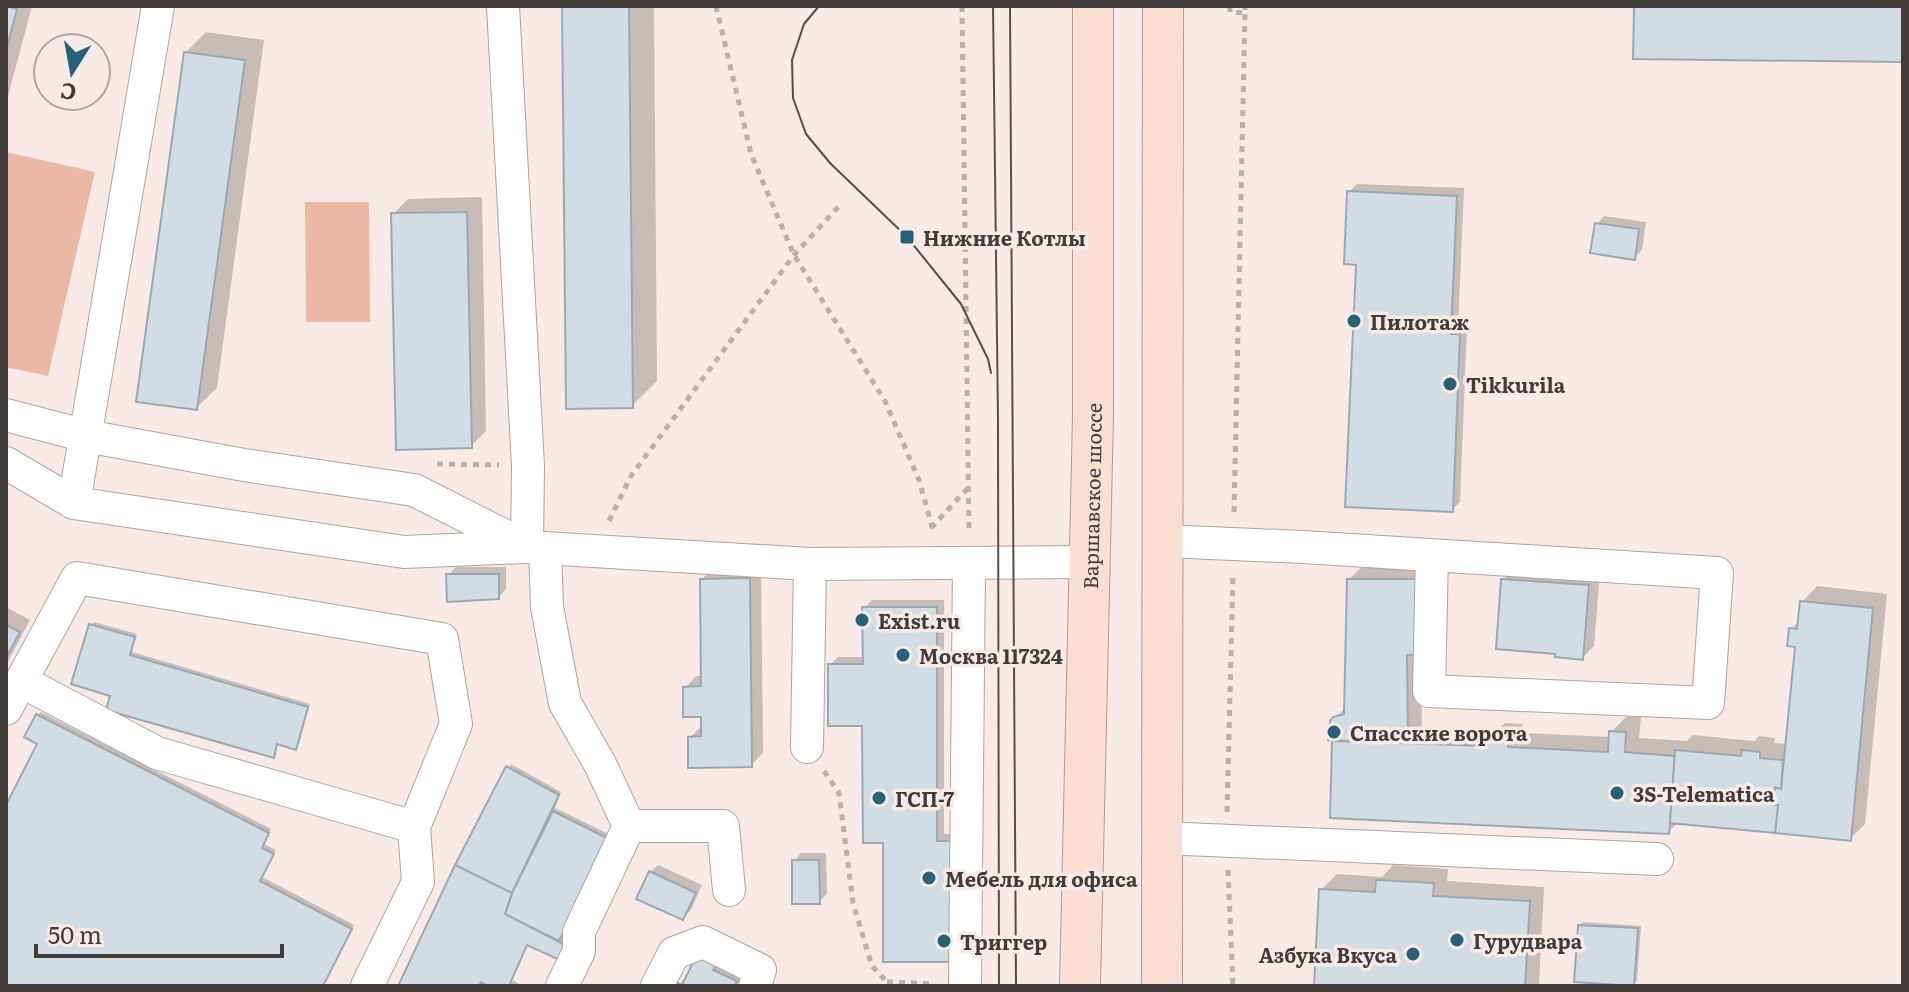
<svg xmlns="http://www.w3.org/2000/svg" width="1909" height="992" font-family="Literata,serif">
  <rect width="100%" height="100%" fill="#f8ebe7"/>
  <g fill="#ebb8a5">
    <polygon points="6,152 95,172 48,376 6,367"/>
    <polygon points="305,202 369,202 370,322 306,322"/>
  </g>
  <g fill="#0003">
    <polygon points="6,6 32,6 6,104"/>
    <polygon points="564,6 654,6 657,381 632,406"/>
    <polygon points="206,32 264,40 217,388 196,408 185,53"/>
    <polygon points="1357,184 1464,188 1458,327 1467,327 1460,502 1452,510 1358,263 1349,192"/>
    <polygon points="482,197 486,431 471,446 393,214 408,199"/>
    <polygon points="1604,216 1646,222 1642,250 1634,258 1597,224"/>
    <polygon points="1437,564 1421,652 1422,729 1497,731 1505,723 1523,724 1523,733 1611,737 1611,732 1626,717 1641,717 1639,738 1687,741 1693,735 1754,741 1759,736 1775,738 1774,743 1787,744 1798,646 1791,629 1800,620 1802,602 1817,586 1887,594 1865,824 1850,839 1679,822 1668,832 1332,816 1335,718 1346,707 1348,580 1364,565"/>
    <polygon points="456,567 506,567 506,589 499,597 448,575"/>
    <polygon points="714,567 761,567 763,753 751,765 690,737 702,726 703,715 685,688 696,676 703,676 702,579"/>
    <polygon points="1515,568 1600,574 1594,646 1582,658 1503,580"/>
    <polygon points="872,600 944,600 944,834 962,834 962,952 885,841 864,724 830,665 838,657 865,657 864,608"/>
    <polygon points="6,607 30,620 6,665"/>
    <polygon points="94,622 137,634 132,652 310,704 299,744 295,748 279,743 273,756 112,694 91,625"/>
    <polygon points="41,712 271,829 264,844 276,850 262,877 354,925 323,986 6,986 6,809 40,743 38,715"/>
    <polygon points="511,764 561,792 555,808 611,835 561,937 573,944 528,943 512,980 523,986 400,986"/>
    <polygon points="801,853 826,853 827,894 819,902 794,861"/>
    <polygon points="658,865 702,885 691,910 683,918 650,872"/>
    <polygon points="1393,865 1448,869 1447,881 1544,887 1539,986 1316,986 1321,890 1337,874 1382,877"/>
    <polygon points="1583,922 1641,926 1637,981 1634,984 1580,925"/>
    <polygon points="705,949 743,973 737,986 679,986"/>
  </g>
  <g fill="#d1dde2" stroke="#9da8ae" stroke-width="2">
    <polygon points="6,6 17,9 6,51"/>
    <polygon points="562,6 629,6 633,408 566,409"/>
    <polygon points="1634,6 1903,6 1903,62 1633,59"/>
    <polygon points="184,52 245,60 197,410 136,402"/>
    <polygon points="1347,191 1457,196 1451,334 1460,334 1453,512 1345,507 1356,265 1344,264"/>
    <polygon points="467,212 472,448 396,450 391,213"/>
    <polygon points="1595,223 1639,229 1635,260 1590,253"/>
    <polygon points="446,574 499,574 499,599 447,602"/>
    <polygon points="750,578 752,767 688,768 688,737 701,736 701,717 683,717 683,687 701,686 700,579"/>
    <polygon points="1347,579 1422,579 1423,654 1407,655 1408,744 1328,740 1330,721 1333,717 1344,714"/>
    <polygon points="1501,579 1589,585 1583,660 1555,657 1555,654 1496,649"/>
    <polygon points="1800,601 1873,608 1851,841 1775,833 1778,805 1772,805 1775,787 1781,789 1795,647 1787,646 1789,628 1797,629"/>
    <polygon points="862,607 937,607 937,841 955,841 955,962 883,962 883,843 863,843 862,726 828,726 828,664 863,664"/>
    <polygon points="89,624 135,637 130,655 308,707 296,750 277,744 274,758 106,710 110,696 71,684"/>
    <polygon points="6,625 20,632 6,658"/>
    <polygon points="36,714 269,833 262,848 274,854 260,881 352,929 323,986 6,986 6,805 37,744 24,737"/>
    <polygon points="1609,731 1626,732 1625,752 1675,756 1669,834 1330,818 1332,741 1487,746 1488,738 1509,739 1508,747 1608,752"/>
    <polygon points="1675,750 1741,756 1742,750 1760,752 1760,758 1783,760 1781,789 1775,787 1772,805 1778,805 1775,833 1670,823"/>
    <polygon points="506,766 559,795 512,893 455,865"/>
    <polygon points="553,811 609,839 559,941 505,914 512,893"/>
    <polygon points="792,860 819,860 820,904 792,904"/>
    <polygon points="455,865 512,893 505,914 571,948 564,962 527,945 509,986 488,986 481,982 479,986 398,986"/>
    <polygon points="649,871 696,893 683,920 636,899"/>
    <polygon points="1376,880 1434,883 1433,896 1530,901 1525,986 1314,986 1319,889 1375,892"/>
    <polygon points="1578,925 1638,928 1634,986 1574,982"/>
    <polygon points="696,956 716,965 713,970 737,981 734,986 677,986 678,983 682,985"/>
  </g>
  <g fill="none" stroke-linecap="round" stroke-linejoin="round">
    <defs>
      <g id="minor">
        <polyline points="503,6 528,466 527,547 810,564 1088,562"/>
        <polyline points="6,415 86,436 244,465 414,490 527,547"/>
        <polyline points="6,463 74,503 404,552 524,547"/>
        <polyline points="74,503 158,6"/>
        <polyline points="1164,541 1303,547 1717,573 1708,703 1429,691 1432,555"/>
        <polyline points="545,548 547,607 565,703 600,764 629,826 723,826 729,890"/>
        <polyline points="21,681 157,753 414,827"/>
        <polyline points="6,709 77,578 442,639 456,724 414,827 418,882 367,986"/>
        <polyline points="807,747 810,564"/>
        <polyline points="1162,838 1657,859"/>
        <polyline points="965,985 969,564"/>
        <polyline points="562,986 579,951 579,932 629,826"/>
        <polyline points="657,986 674,953 703,942 760,970 755,986"/>
      </g>
      <g id="major">
        <path id="s1" d="M1080 986 1093 416V6"/>
        <polyline points="1162,986 1163,6"/>
      </g>
    </defs>
    <use href="#minor" stroke="#aea39e" stroke-width="34"/>
    <use href="#major" stroke="#b6988c" stroke-width="42"/>
    <g stroke="#b9afac" stroke-width="5" stroke-dasharray="6 6" stroke-linecap="butt">
      <polyline points="716,6 751,154 794,255 885,401 919,480 933,530"/>
      <polyline points="962,6 969,531"/>
      <polyline points="1230,6 1230,12 1245,13 1245,6"/>
      <polyline points="437,464 499,465"/>
      <polyline points="1234,512 1245,13"/>
      <polyline points="609,521 631,476 794,255 841,204"/>
      <polyline points="931,528 968,488"/>
      <polyline points="824,771 839,793 853,903 872,966 887,982 887,986"/>
      <polyline points="1227,812 1233,574"/>
      <polyline points="1228,870 1233,986"/>
      <polyline points="887,982 934,984"/>
    </g>
    <use href="#minor" stroke="#fff" stroke-width="32"/>
    <use href="#major" stroke="#fadfd4" stroke-width="40"/>
    <g stroke="#544f4d" stroke-width="2">
      <polyline points="819,6 804,24 792,60 793,98 806,134 830,163 907,237 961,304 988,359 991,373"/>
      <polyline points="993,6 998,420 999,986"/>
      <polyline points="1010,6 1016,986"/>
    </g>
  </g>
  <g fill="#256279" stroke="#f8ebe7" stroke-width="3">
    <rect x="899" y="229" width="16" height="16" rx="4"/>
    <circle cx="1354" cy="321" r="8"/>
    <circle cx="1450" cy="384" r="8"/>
    <circle cx="862" cy="620" r="8"/>
    <circle cx="903" cy="655" r="8"/>
    <circle cx="1334" cy="732" r="8"/>
    <circle cx="1617" cy="793" r="8"/>
    <circle cx="879" cy="798" r="8"/>
    <circle cx="929" cy="878" r="8"/>
    <circle cx="1457" cy="940" r="8"/>
    <circle cx="944" cy="941" r="8"/>
    <circle cx="1413" cy="954" r="8"/>
  </g>
  <g text-anchor="middle" dominant-baseline="central" stroke-width="7" stroke-linejoin="round" paint-order="stroke">
    <g font-size="20" font-weight="bold" fill="#403c3a" stroke="#f8ebe7" text-anchor="start">
      <text x="923" y="237">Нижние Котлы</text>
      <text x="1370" y="321">Пилотаж</text>
      <text x="1466" y="384">Tikkurila</text>
      <text x="878" y="620">Exist.ru</text>
      <text x="919" y="655">Москва 117324</text>
      <text x="1350" y="732">Спасские ворота</text>
      <text x="1633" y="793">3S-Telematica</text>
      <text x="895" y="798">ГСП-7</text>
      <text x="945" y="878">Мебель для офиса</text>
      <text x="1473" y="940">Гурудвара</text>
      <text x="960" y="941">Триггер</text>
      <text x="1397" y="954" text-anchor="end">Азбука Вкуса</text>
    </g>
    <g font-size="20" fill="#403c3a" stroke="#f8ebe7">
      <text stroke="none"><textPath href="#s1" startOffset="490">Варшавское шоссе</textPath></text>
    </g>
  </g>
  <rect width="1909" height="992" fill="none" stroke="#403c3a" stroke-width="16"/>
  <g transform="translate(72 72) rotate(191)"><circle r="38" fill="#f8ebe7" stroke="#aea5a2" stroke-width="2"/>
  <path d="M0-6L14 30L0 20L-14 30Z" fill="#256279"/>
  <text y="-12" font-size="22" font-weight="bold" text-anchor="middle" fill="#403c3a">С</text>
  </g>
  <path d="M36 944v12h246v-12" fill="none" stroke="#403c3a" stroke-width="4"/>
  <text x="48" y="944" font-size="24" fill="#403c3a" stroke="#f8ebe7" stroke-width="6" paint-order="stroke">50 m</text>
</svg>
